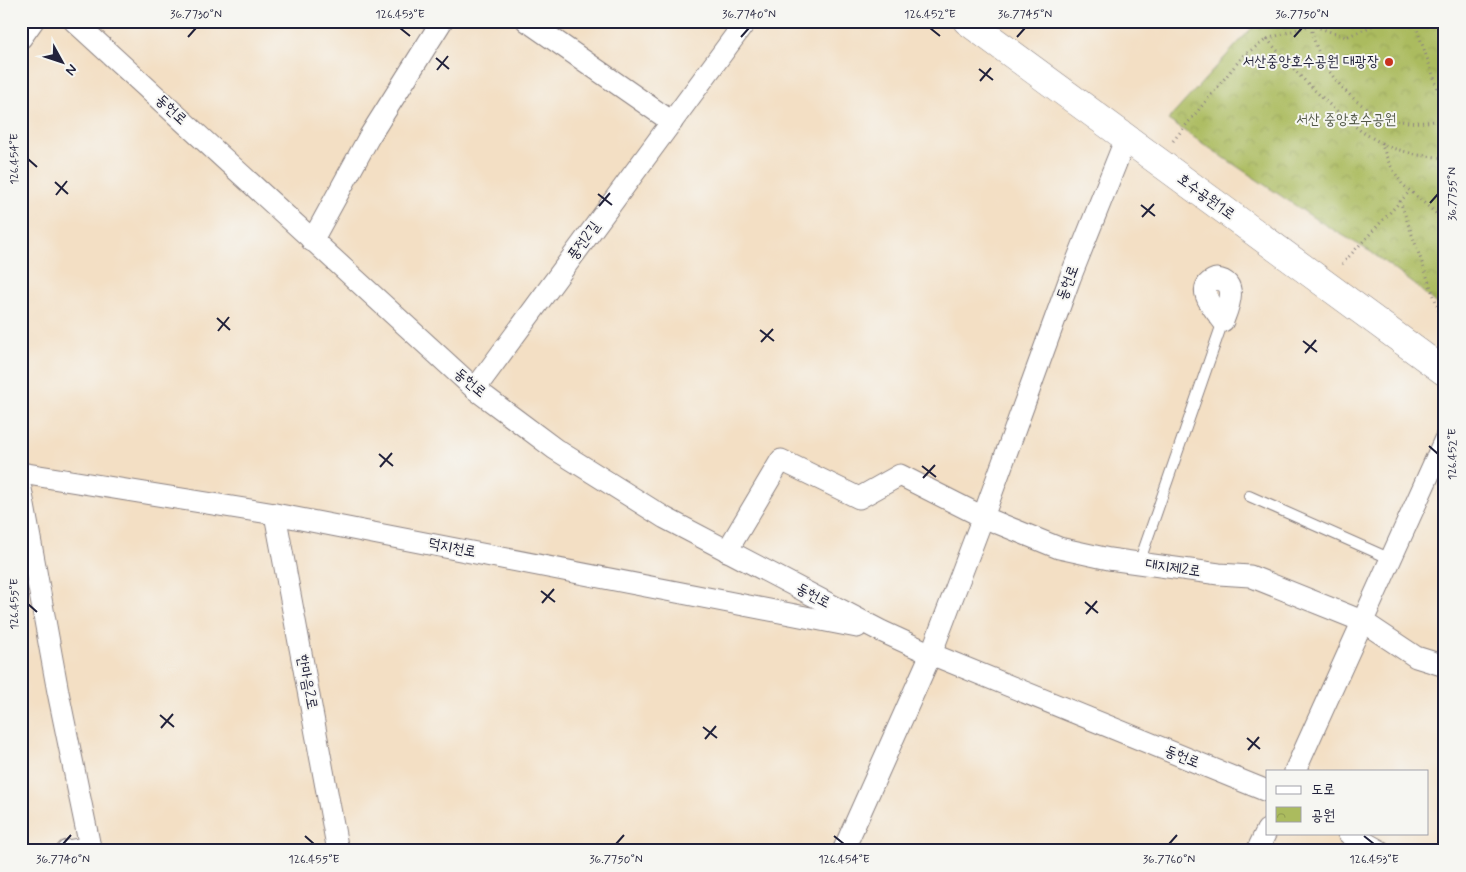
<svg xmlns="http://www.w3.org/2000/svg" width="1466" height="872" font-family="Mynerve,'Poor Story',sans-serif">
  <defs>
    <pattern id="park-crowns" width="20" height="18" patternUnits="userSpaceOnUse" patternTransform="scale(1.25)"><rect width="20" height="18" fill="#abbb5e"/><path d="M2 6a3 3 0 1 1 6 0M12 15a3 3 0 1 1 6 0" fill="none" stroke="#93a053"/></pattern>
  </defs>
  <rect width="100%" height="100%" fill="#f6f6f2"/>
  <filter id="ink" filterUnits="userSpaceOnUse"><feTurbulence type="fractalNoise" baseFrequency=".02" numOctaves="2"/><feDisplacementMap in="SourceGraphic" scale="10" xChannelSelector="R" yChannelSelector="G"/><feConvolveMatrix kernelMatrix="1 2 1 2 8 2 1 2 1" color-interpolation-filters="sRGB"/></filter>
  <filter id="wash" filterUnits="userSpaceOnUse"><feTurbulence type="fractalNoise" baseFrequency=".0096" numOctaves="4" result="noise"/><feDisplacementMap in="SourceGraphic" scale="20" xChannelSelector="R" yChannelSelector="G"/><feGaussianBlur stdDeviation="1.12" result="paint"/><feColorMatrix in="noise" values="0 0 0 0 0 0 0 0 0 0 0 0 0 0 0 0 0 1.4 0 .05"/><feComposite in="paint" operator="in"/></filter>
  <g filter="url(#wash)">
    <rect width="100%" height="100%" fill="#f3dfc4"/>
    <polygon fill="url(#park-crowns)" stroke="#666e4c" points="1258,21 1445,21 1445,312 1414,284 1371,252 1317,220 1168,120"/>
  </g>
  <g filter="url(#ink)">
    <g fill="none" stroke-linecap="round" stroke-linejoin="round">
      <defs>
        <g id="lane">
          <polyline points="1249,496 1391,559"/>
          <polyline points="1139,563 1223,321"/>
        </g>
        <g id="street">
          <polyline points="74,21 475,389 555,449 665,518 881,631 931,654 1267,791"/>
          <polyline points="527,21 672,122"/>
          <polyline points="21,38 33,21"/>
          <polyline points="312,241 369,137 442,21"/>
          <path d="M1216 279C1240 281 1228 308 1223 321 1215 310 1192 287 1216 279Z"/>
          <polyline points="475,389 746,21"/>
          <polyline points="21,473 275,514 857,627"/>
          <polyline points="21,489 58,692 90,847 67,851"/>
          <polyline points="275,514 338,851"/>
          <polyline points="727,551 781,460 859,498 900,475 983,517 1059,548 1109,559 1219,574 1250,576 1362,621 1416,657 1445,666"/>
          <polyline points="1295,771 1445,439"/>
          <polyline points="1348,833 1380,851"/>
          <polyline points="843,851 931,654 983,517 1070,278 1126,138"/>
          <polyline points="1257,851 1267,830"/>
        </g>
        <polyline id="secondary" points="967,21 1445,372"/>
      </defs>
      <use href="#lane" stroke="#8a8080" stroke-width="12"/>
      <use href="#street" stroke="#8a8080" stroke-width="23"/>
      <use href="#secondary" stroke="#8a8080" stroke-width="29"/>
      <g stroke="#8a8080" stroke-width="3" stroke-dasharray="1 4" stroke-linecap="butt">
        <path d="M1311 21C1311 38 1319 54 1327 68 1355 110 1394 131 1445 119"/>
        <polyline points="1414,21 1445,109"/>
        <polyline points="1267,39 1301,77 1331,106 1362,132 1388,147 1418,155 1445,158"/>
        <polyline points="1173,141 1243,56 1267,39 1311,25 1346,37 1384,21"/>
        <polyline points="1381,143 1389,163 1402,184 1445,221"/>
        <polyline points="1400,201 1445,327"/>
        <polyline points="1342,264 1410,191"/>
      </g>
      <use href="#lane" stroke="#fff" stroke-width="10"/>
      <use href="#street" stroke="#fff" stroke-width="21"/>
      <use href="#secondary" stroke="#fff" stroke-width="28"/>
    </g>
  </g>
  <path fill="none" stroke="#22223b" stroke-width="2" d="M400 28 410 36M930 28 940 36M188 37 196 28M741 37 749 28M1017 37 1025 28M1294 37 1302 28M436 58 449 69M979 69 993 80M437 70 448 56M980 81 991 68M28 159 37 167M55 182 68 194M598 194 612 205M56 195 67 181M1430 203 1438 194M1141 205 1155 216M599 206 610 193M1142 217 1154 204M217 318 230 330M760 330 774 341M218 331 229 317M1303 341 1317 352M761 342 773 329M1305 353 1316 340M1429 446 1438 454M379 454 393 466M922 466 936 477M380 467 392 453M923 478 935 465M541 591 555 602M1085 602 1098 613M542 603 554 589M28 604 37 612M1086 614 1097 601M160 715 174 727M703 727 717 738M161 728 173 714M1247 738 1260 749M705 739 716 726M1248 750 1259 737M305 836 314 844M834 836 844 844M1364 836 1374 844M63 844 71 835M616 844 624 835M1169 844 1177 835"/>
  <circle fill="#c8321e" stroke="#f6f6f2" stroke-width="2" cx="1389" cy="62" r="5"/>
  <g text-anchor="middle" dominant-baseline="central" stroke-width="4" stroke-linejoin="round" paint-order="stroke">
    <g font-size="15" fill="#22223b" stroke="#f6f6f2" text-anchor="end">
      <text x="1379" y="62">서산중앙호수공원 대광장</text>
    </g>
    <g font-size="15" fill="#22223b" stroke="#f6f6f2">
      <text transform="translate(171 110) rotate(43)">동헌로</text>
      <text transform="translate(1206 197) rotate(36)">호수공원1로</text>
      <text transform="translate(584 241) rotate(-54)">풍전2길</text>
      <text transform="translate(1068 283) rotate(-69)">동헌로</text>
      <text transform="translate(470 383) rotate(40)">동헌로</text>
      <text transform="translate(452 548) rotate(11)">덕지천로</text>
      <text transform="translate(1173 568) rotate(8)">대지제2로</text>
      <text transform="translate(813 596) rotate(28)">동헌로</text>
      <text transform="translate(307 682) rotate(79)">한마음2로</text>
      <text transform="translate(1182 757) rotate(22)">동헌로</text>
    </g>
    <g font-size="15" fill="#525847" stroke="#f6f6f2">
      <text x="1346" y="120">서산 중앙호수공원</text>
    </g>
  </g>
  <rect width="1466" height="872" fill="none" stroke="#f6f6f2" stroke-width="55"/>
  <rect x="1266" y="770" width="162" height="65" fill="#f6f6f2" stroke="#a1a1a9"/>
  <rect x="1276" y="786" width="25" height="8" fill="#ffffff" stroke="#a1a1a9"/>
  <text x="1311" y="794" font-size="15" fill="#22223b">도로</text>
  <rect x="1276" y="807" width="25" height="15" fill="url(#park-crowns)" stroke="#a1a1a9"/>
  <text x="1311" y="820" font-size="15" fill="#22223b">공원</text>
  <g transform="translate(62 62) rotate(130)" stroke="#f6f6f2" stroke-width="4" paint-order="stroke">
  <path d="M0-4L9 19L0 12L-9 19Z" fill="#22223b"/>
  <text y="-8" font-size="14" font-weight="bold" text-anchor="middle" fill="#22223b">N</text>
  </g>
  <rect x="28" y="28" width="1410" height="816" fill="none" stroke="#22223b" stroke-width="2"/>
  <g font-size="12" text-anchor="middle" fill="#22223b">
    <text x="196" y="18">36.7730°N</text>
    <text x="400" y="18">126.453°E</text>
    <text x="749" y="18">36.7740°N</text>
    <text x="930" y="18">126.452°E</text>
    <text x="1025" y="18">36.7745°N</text>
    <text x="1302" y="18">36.7750°N</text>
    <text transform="translate(14 159) rotate(-90)" y="4">126.454°E</text>
    <text transform="translate(1452 194) rotate(-90)" y="4">36.7755°N</text>
    <text transform="translate(1452 454) rotate(-90)" y="4">126.452°E</text>
    <text transform="translate(14 604) rotate(-90)" y="4">126.455°E</text>
    <text x="63" y="863">36.7740°N</text>
    <text x="314" y="863">126.455°E</text>
    <text x="616" y="863">36.7750°N</text>
    <text x="844" y="863">126.454°E</text>
    <text x="1169" y="863">36.7760°N</text>
    <text x="1374" y="863">126.453°E</text>
  </g>
</svg>
